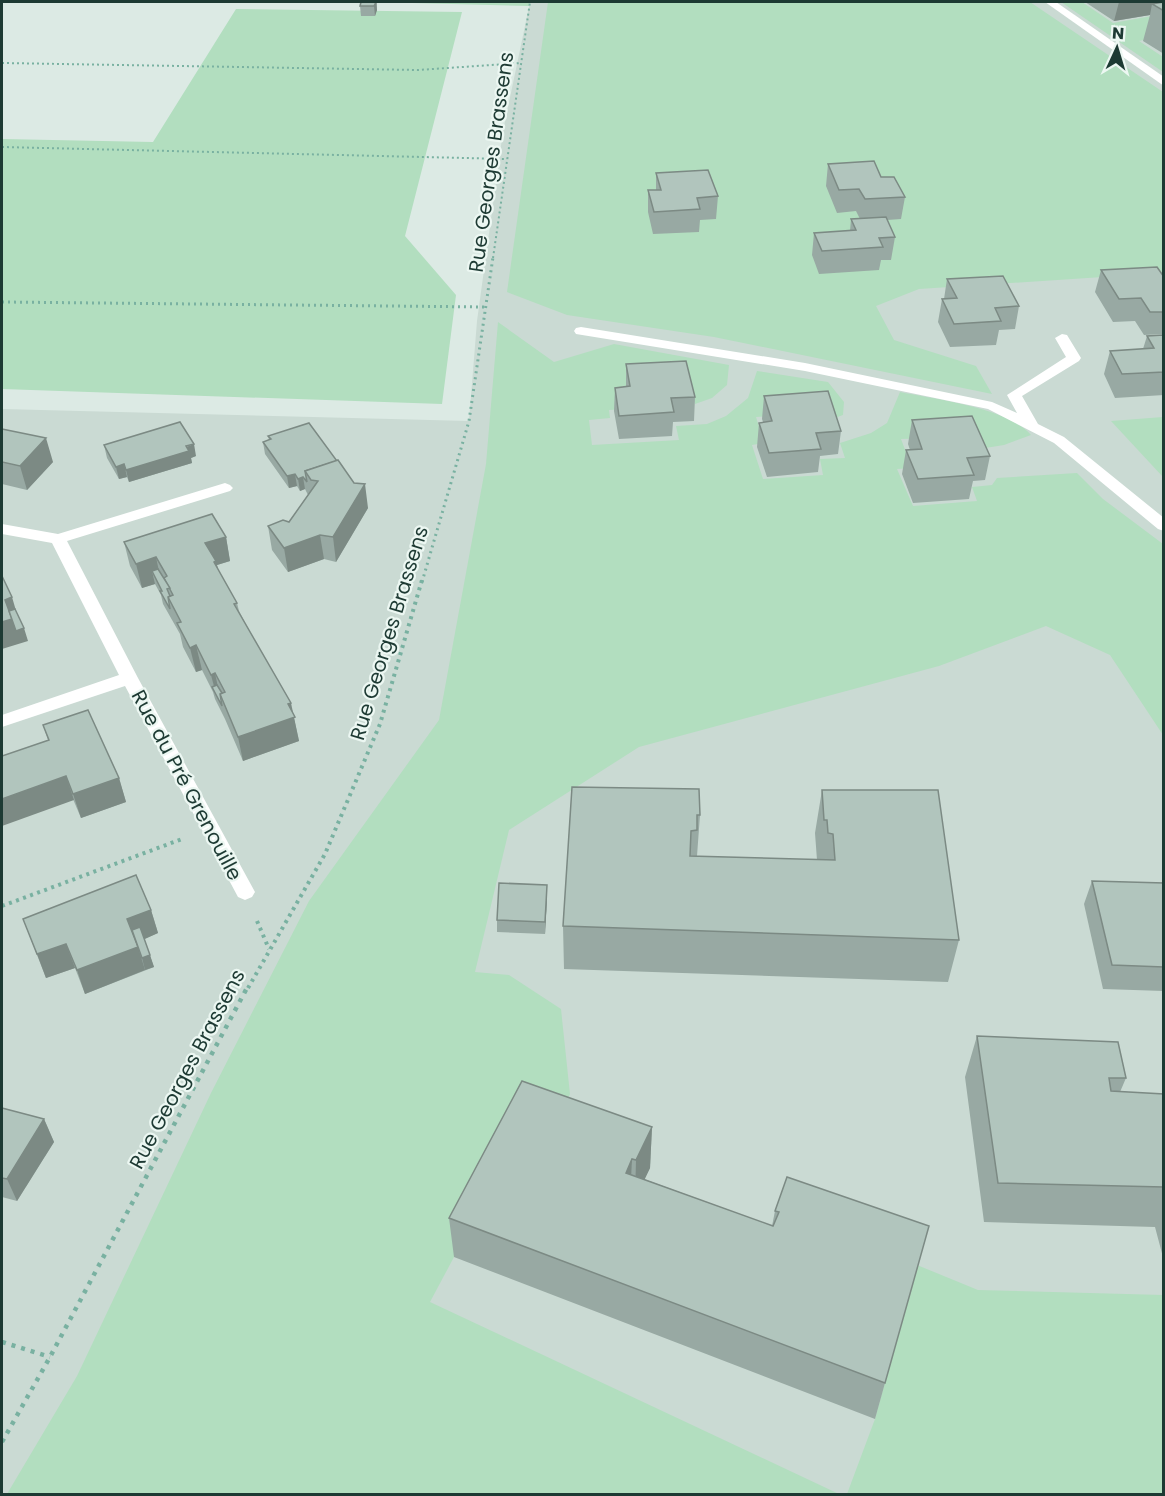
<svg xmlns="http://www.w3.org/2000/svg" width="1165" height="1496" font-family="Poppins,sans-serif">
  <rect width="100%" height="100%" fill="#dceae4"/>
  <polygon fill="#cadad3" points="530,2 1163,2 1163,1494 2,1494 2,409 469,421 477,321 503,131"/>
  <g fill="#b2debf">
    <polygon points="373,2 530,2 529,6"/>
    <polygon points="548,2 1030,2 1163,92 1163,273 919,289 876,306 894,340 976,366 992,394 714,337 567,315 507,292"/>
    <polygon points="1061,2 1082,2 1113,23 1163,14 1163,35 1139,41 1163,57 1163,72"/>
    <polygon points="236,9 462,12 405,236 456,295 442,404 2,389 2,139 153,142"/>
    <path d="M498 322 554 362 614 344 729 365 727 385 712 398 695 404 689 382 622 386 624 409 609 410 610 418 589 420 592 445 679 440 676 426 707 424 726 416 748 398 757 371 828 382 844 402 843 415 832 419 829 412 756 417 764 443 752 445 763 479 823 475 820 459 845 458 840 443 871 433 887 423 900 392C934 399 1009 408 1031 435L1004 445 979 449 971 437 901 439 912 468 897 469 913 506 977 501 972 487 992 485 997 478 1077 473 1103 499 1163 544V735L1110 655 1046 626 939 666 639 747 509 830 475 972 509 975 561 1009 570 1094 553 1132 454 1257 430 1302 839 1494H7L77 1376 211 1093 309 901 439 720 486 464Z"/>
    <polygon points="1163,417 1164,417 1163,477 1111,421"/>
    <polygon points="917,1265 978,1290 1163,1295 1163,1494 847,1494 875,1419"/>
  </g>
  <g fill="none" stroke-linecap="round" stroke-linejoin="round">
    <g stroke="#79b1a1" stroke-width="2" stroke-dasharray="2 3" stroke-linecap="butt">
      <polyline points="2,63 418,70 521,63"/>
      <polyline points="2,147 507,159"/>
      <polyline points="493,258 530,2"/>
    </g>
    <g stroke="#79b1a1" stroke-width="3" stroke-dasharray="2 4" stroke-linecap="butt">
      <polyline points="2,302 485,307"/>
      <polyline points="422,582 469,421 493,257"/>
    </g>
    <g stroke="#79b1a1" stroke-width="4" stroke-dasharray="3 4.5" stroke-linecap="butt">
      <polyline points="2,906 182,839"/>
      <polyline points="257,921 269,949"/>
      <polyline points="248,988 325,854 380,724 422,580"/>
    </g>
    <g stroke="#79b1a1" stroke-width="4.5" stroke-dasharray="4 6" stroke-linecap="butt">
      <polyline points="2,1342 50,1357"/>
      <polyline points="2,1442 50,1357 248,986"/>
    </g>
    <g fill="#fff" fill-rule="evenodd">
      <polygon points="1045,2 1056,2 1164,77 1164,86"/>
      <polygon points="581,327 805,363 992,402 1017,413 1007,395 1066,357 1055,338 1062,334 1067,335 1081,358 1079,361 1022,396 1038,424 1064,437 1164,518 1164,531 1158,529 1054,443 988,409 805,371 576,334 574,331 576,328"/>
      <polygon points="225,483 230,485 233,488 230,491 67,541 138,678 255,892 252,897 245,900 238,897 125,686 2,727 2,715 119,675 52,543 2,534 2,524 58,534"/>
    </g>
  </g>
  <g fill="#98a9a3">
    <polygon points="361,2 377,2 377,10 375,16 361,16 360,6"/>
    <polygon points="1085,2 1164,2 1164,54 1143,41 1150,15 1114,21"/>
    <polygon points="828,164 881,177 905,197 901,219 887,220 895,237 891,260 881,260 879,270 819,274 812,255 814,233 850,231 851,219 860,219 856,211 837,213 826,186"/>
    <polygon points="656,173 718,196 716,219 700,220 699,232 653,234 648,212 648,190 656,190"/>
    <polygon points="1101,270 1164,277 1164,334 1144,335 1135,321 1113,322 1095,292"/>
    <polygon points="947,279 1019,306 1015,329 999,330 996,345 950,347 938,322 942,299 944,299"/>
    <polygon points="1164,335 1164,395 1115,398 1104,374 1110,351 1143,349 1147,336"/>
    <polygon points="626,364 695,397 694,421 673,422 672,436 619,439 614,411 615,388 626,387"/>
    <polygon points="764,396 841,431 838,454 820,456 818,472 767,477 757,447 759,423 763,422 762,419"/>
    <polygon points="912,420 990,456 985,480 973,481 969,499 913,503 902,474 906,450 910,450 908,444"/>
    <polygon points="2,429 53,462 27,490 2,484"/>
    <polygon points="268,436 368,508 336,562 324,559 288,572 272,550 268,526 289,522 308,495 305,489 300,491 297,486 289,488 265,454 263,442 269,440"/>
    <polygon points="104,445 196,456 191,458 192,463 129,482 127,477 119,479 107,458"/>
    <polygon points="226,537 230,561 217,565 218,570 237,603 239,611 293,714 299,741 243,761 225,719 215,699 213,692 202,670 196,672 183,647 180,634 163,604 161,595 155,584 142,588 130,566 124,542"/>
    <polygon points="43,725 119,778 126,802 81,818 48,740"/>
    <polygon points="572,787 700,815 697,856 817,860 815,833 822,790 959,940 948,982 564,969 563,926"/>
    <polygon points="1092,881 1164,883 1164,991 1103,989 1084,904"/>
    <polygon points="547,897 545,934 497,932 497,920"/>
    <polygon points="151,910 158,933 144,939 154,967 85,994 75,968 46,978 23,919"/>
    <polygon points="977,1036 1126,1078 1120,1092 1164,1094 1164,1261 1155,1227 984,1222 965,1077"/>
    <polygon points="2,1108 44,1119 54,1142 17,1201 2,1197"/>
    <polygon points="652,1127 650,1168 644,1179 772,1226 775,1211 787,1177 885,1383 875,1419 454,1257 449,1218"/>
  </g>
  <g fill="#7c8a84">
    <polygon points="376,2 377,10 375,16 374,6"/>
    <polygon points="1119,2 1164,2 1152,4 1150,15 1114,21"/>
    <polygon points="46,438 53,462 27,490 20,466"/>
    <polygon points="194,444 196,456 191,458 192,463 129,482 126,470"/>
    <polygon points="124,464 127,477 119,479 116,467"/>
    <polygon points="295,474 297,486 289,488 287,476"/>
    <polygon points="303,477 305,489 300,491 298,479"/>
    <polygon points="365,484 368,508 336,562 333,537"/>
    <polygon points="320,535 324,559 288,572 284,548"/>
    <polygon points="226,537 230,561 217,565 221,585 205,543"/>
    <polygon points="156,557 161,581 152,571 155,584 142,588 136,564"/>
    <polygon points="12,597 19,621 24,628 28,641 2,649 2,622 5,600"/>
    <polygon points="196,645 202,670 196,672 190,648"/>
    <polygon points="215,673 220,697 216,694 211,675"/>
    <polygon points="291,703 299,741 243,761 238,737 288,704"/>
    <polygon points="66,776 74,800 2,826 2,799"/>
    <polygon points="119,778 126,802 81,818 73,794"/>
    <polygon points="547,885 547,897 545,934 545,922"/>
    <polygon points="151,910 158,933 136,943 127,919"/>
    <polygon points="66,944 75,968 46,978 37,954"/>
    <polygon points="138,947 145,970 85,994 77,970"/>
    <polygon points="150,955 154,967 145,970 142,958"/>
    <polygon points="44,1119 54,1142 17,1201 7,1179"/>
    <polygon points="652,1127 650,1168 635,1200 636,1160"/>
    <polygon points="632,1159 630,1199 626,1173"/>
  </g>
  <g fill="#b1c5bd" stroke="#7c8a84" stroke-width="1.5">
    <polygon points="361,2 376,2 374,6 360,6"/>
    <polygon points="1164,2 1164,11 1152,4"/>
    <polygon points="874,161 881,177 894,177 905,197 865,199 859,189 839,190 828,164"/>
    <polygon points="708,170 718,196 697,198 700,209 654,212 648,190 661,190 656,173"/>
    <polygon points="886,217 895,237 879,238 883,247 822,251 814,233 856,230 851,219"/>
    <polygon points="1157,267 1164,277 1164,312 1150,312 1141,298 1119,299 1101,270"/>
    <polygon points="1003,276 1019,306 995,308 1001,321 954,324 942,299 957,298 947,279"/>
    <polygon points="1164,335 1164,372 1122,374 1110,351 1154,348 1147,336"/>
    <polygon points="686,361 695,397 671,398 674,412 619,416 615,388 630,386 626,364"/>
    <polygon points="828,391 841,431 816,433 821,449 769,453 759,423 772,421 764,396"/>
    <polygon points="972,416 990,456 967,458 974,475 918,479 906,450 922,449 912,420"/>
    <polygon points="180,422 194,444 186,446 189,451 126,470 124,464 116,467 104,445"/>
    <polygon points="309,423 337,461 305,471 307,482 303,477 298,479 295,474 287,476 263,442 271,439 268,436"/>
    <polygon points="2,429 46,438 20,466 2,462"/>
    <polygon points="338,460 354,483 365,484 333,537 320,535 284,548 268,526 283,520 289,522 318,481 311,480 305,471"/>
    <polygon points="212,514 226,537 205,543 216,561 214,562 237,603 234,604 291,703 288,704 295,717 238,737 220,694 225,692 215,673 211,675 196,645 190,648 177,623 181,622 168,597 173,595 164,578 167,576 156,557 136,564 124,542"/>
    <polygon points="158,569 170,588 167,589 170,596 168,597 170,609 160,591 162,591 152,571"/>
    <polygon points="2,576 12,597 5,600 12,619 2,622"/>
    <polygon points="15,609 24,628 16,631 9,611"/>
    <polygon points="217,685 222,693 220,694 222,706 212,687"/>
    <polygon points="88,710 119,778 73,794 66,776 2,799 2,756 49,740 43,725"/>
    <polygon points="572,787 699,789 700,815 697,815 697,830 691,831 690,856 835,860 833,834 828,833 827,820 824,820 822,790 938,790 959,940 563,926"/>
    <polygon points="136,875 151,910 127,919 138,947 77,970 66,944 37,954 23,919"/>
    <polygon points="1092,881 1164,883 1164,967 1112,965"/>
    <polygon points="499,883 547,885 545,922 497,920"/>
    <polygon points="140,927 150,955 142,958 132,930"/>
    <polygon points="977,1036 1118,1042 1126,1078 1109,1078 1111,1091 1164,1094 1164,1187 998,1183"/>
    <polygon points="522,1081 652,1127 636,1160 632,1159 626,1173 773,1226 779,1212 775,1211 787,1177 929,1226 885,1383 449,1218"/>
    <polygon points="2,1108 44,1119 7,1179 2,1178"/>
  </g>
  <g text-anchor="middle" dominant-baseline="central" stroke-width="4.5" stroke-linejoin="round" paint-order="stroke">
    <g font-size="20" fill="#1d3a33" stroke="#ecf7f2">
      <text transform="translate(491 162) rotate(-82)">Rue Georges Brassens</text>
      <text transform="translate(389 633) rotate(-73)">Rue Georges Brassens</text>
      <text transform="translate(187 785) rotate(62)">Rue du Pré Grenouille</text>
      <text transform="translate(187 1069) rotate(-62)">Rue Georges Brassens</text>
    </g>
  </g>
  <rect width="1165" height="1496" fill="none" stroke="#1d3a33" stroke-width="6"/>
  <g transform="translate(1117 48) rotate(4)" stroke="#ecf7f2" stroke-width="4.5" paint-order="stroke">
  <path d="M0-4.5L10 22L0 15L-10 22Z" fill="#1d3a33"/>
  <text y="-9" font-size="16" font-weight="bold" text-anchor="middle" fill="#1d3a33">N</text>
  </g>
</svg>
